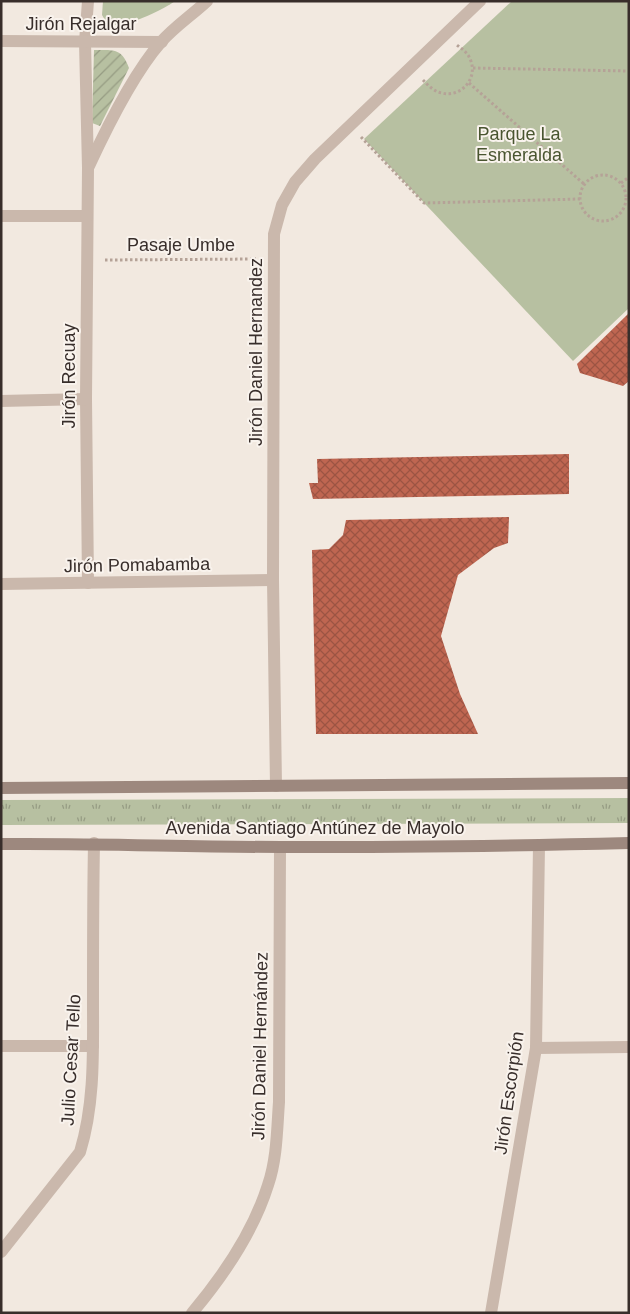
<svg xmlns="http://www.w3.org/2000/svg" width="630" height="1314" font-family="Helvetica,sans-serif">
  <defs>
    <pattern id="grass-tufts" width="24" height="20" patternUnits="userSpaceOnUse" patternTransform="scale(1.25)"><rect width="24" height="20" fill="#b7c0a1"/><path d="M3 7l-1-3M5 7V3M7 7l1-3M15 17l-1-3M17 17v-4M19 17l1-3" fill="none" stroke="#969c83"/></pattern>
    <pattern id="garden-furrows" width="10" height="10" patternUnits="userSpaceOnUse" patternTransform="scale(1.25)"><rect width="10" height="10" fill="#b7c0a1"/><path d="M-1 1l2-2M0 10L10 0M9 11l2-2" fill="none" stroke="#969c83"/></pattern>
    <pattern id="building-cross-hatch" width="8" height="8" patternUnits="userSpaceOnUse" patternTransform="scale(1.25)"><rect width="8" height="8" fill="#bf6651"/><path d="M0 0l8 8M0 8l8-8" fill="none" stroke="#9c5443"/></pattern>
  </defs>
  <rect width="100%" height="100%" fill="#f2e9e0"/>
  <polygon fill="url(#grass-tufts)" points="629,798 629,823 1,825 1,800"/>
  <g fill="#b7c0a1">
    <path d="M103 1H175C165 9 128 26 116 25 112 24 108 22 105 20L102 15Z"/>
    <polygon points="512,1 629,1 629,308 573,361 364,139"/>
  </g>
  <path fill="url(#garden-furrows)" d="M94 50C114 50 122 48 129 68L100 126 92 123Z"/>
  <g fill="url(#building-cross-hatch)">
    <polygon points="629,313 629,381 623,386 580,373 577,364"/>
    <polygon points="569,454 569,494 313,499 309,483 318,483 317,459"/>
    <polygon points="509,517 508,543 494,548 458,575 441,636 460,694 478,734 316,734 312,550 329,549 343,535 346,520"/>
  </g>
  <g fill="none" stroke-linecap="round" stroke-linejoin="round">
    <g stroke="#b5a297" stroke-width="3" stroke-dasharray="2.5 2.5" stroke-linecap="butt">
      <polyline points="473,68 629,71"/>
      <path d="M423 80C428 85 434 92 442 93 461 98 479 78 470 59 468 53 462 49 457 45"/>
      <polyline points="469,83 584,184"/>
      <polyline points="361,137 424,203 580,199"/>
      <circle cx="603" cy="198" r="23"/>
      <polyline points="621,183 629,177"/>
      <polyline points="105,260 256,259"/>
    </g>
    <g stroke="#cab8ac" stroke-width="12">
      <polyline points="88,1 85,42 88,168 86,399 88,583"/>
      <polyline points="1,41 162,42"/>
      <path d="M89 166C107 127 133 74 161 42 174 27 192 15 207 1"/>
      <polyline points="1,216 87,216"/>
      <polyline points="1,401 86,399"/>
      <polyline points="1,584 273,580"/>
      <polyline points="276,786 273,580 274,234 282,205 295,182 315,159 480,1"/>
      <polyline points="1,1046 93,1046"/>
      <polyline points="536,1048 629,1047"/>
      <path d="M1 1252 80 1152C95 1103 93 1051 93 1000 93 948 93 895 94 843"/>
      <path d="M192 1313C224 1275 253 1233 268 1185 277 1159 277 1129 279 1102L280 847"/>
      <polyline points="491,1313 536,1048 539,845"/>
    </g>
    <g stroke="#9d887e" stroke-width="12">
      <polyline points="1,788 629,783"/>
      <path d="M1 844C95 843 188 847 281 847 397 847 513 846 629 843"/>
    </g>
  </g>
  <g text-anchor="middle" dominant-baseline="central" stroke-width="4" stroke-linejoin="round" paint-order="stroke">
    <g font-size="18" fill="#382e2b" stroke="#f9f3ed">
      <text x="81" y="24">Jirón Rejalgar</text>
      <text x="181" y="245">Pasaje Umbe</text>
      <text transform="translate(256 352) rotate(-90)">Jirón Daniel Hernandez</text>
      <text transform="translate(69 376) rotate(-90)">Jirón Recuay</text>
      <text transform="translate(137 565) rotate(-1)">Jirón Pomabamba</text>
      <text x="315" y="828">Avenida Santiago Antúnez de Mayolo</text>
      <text transform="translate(260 1046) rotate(-89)">Jirón Daniel Hernández</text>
      <text transform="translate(71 1060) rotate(-87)">Julio Cesar Tello</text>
      <text transform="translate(509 1093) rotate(-82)">Jirón Escorpión</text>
    </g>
    <g font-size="18" fill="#495530" stroke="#f9f3ed">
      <text x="519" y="134">Parque La<tspan x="519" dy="21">Esmeralda</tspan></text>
    </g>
  </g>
  <rect width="630" height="1314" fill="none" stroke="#382e2b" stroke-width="5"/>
</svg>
